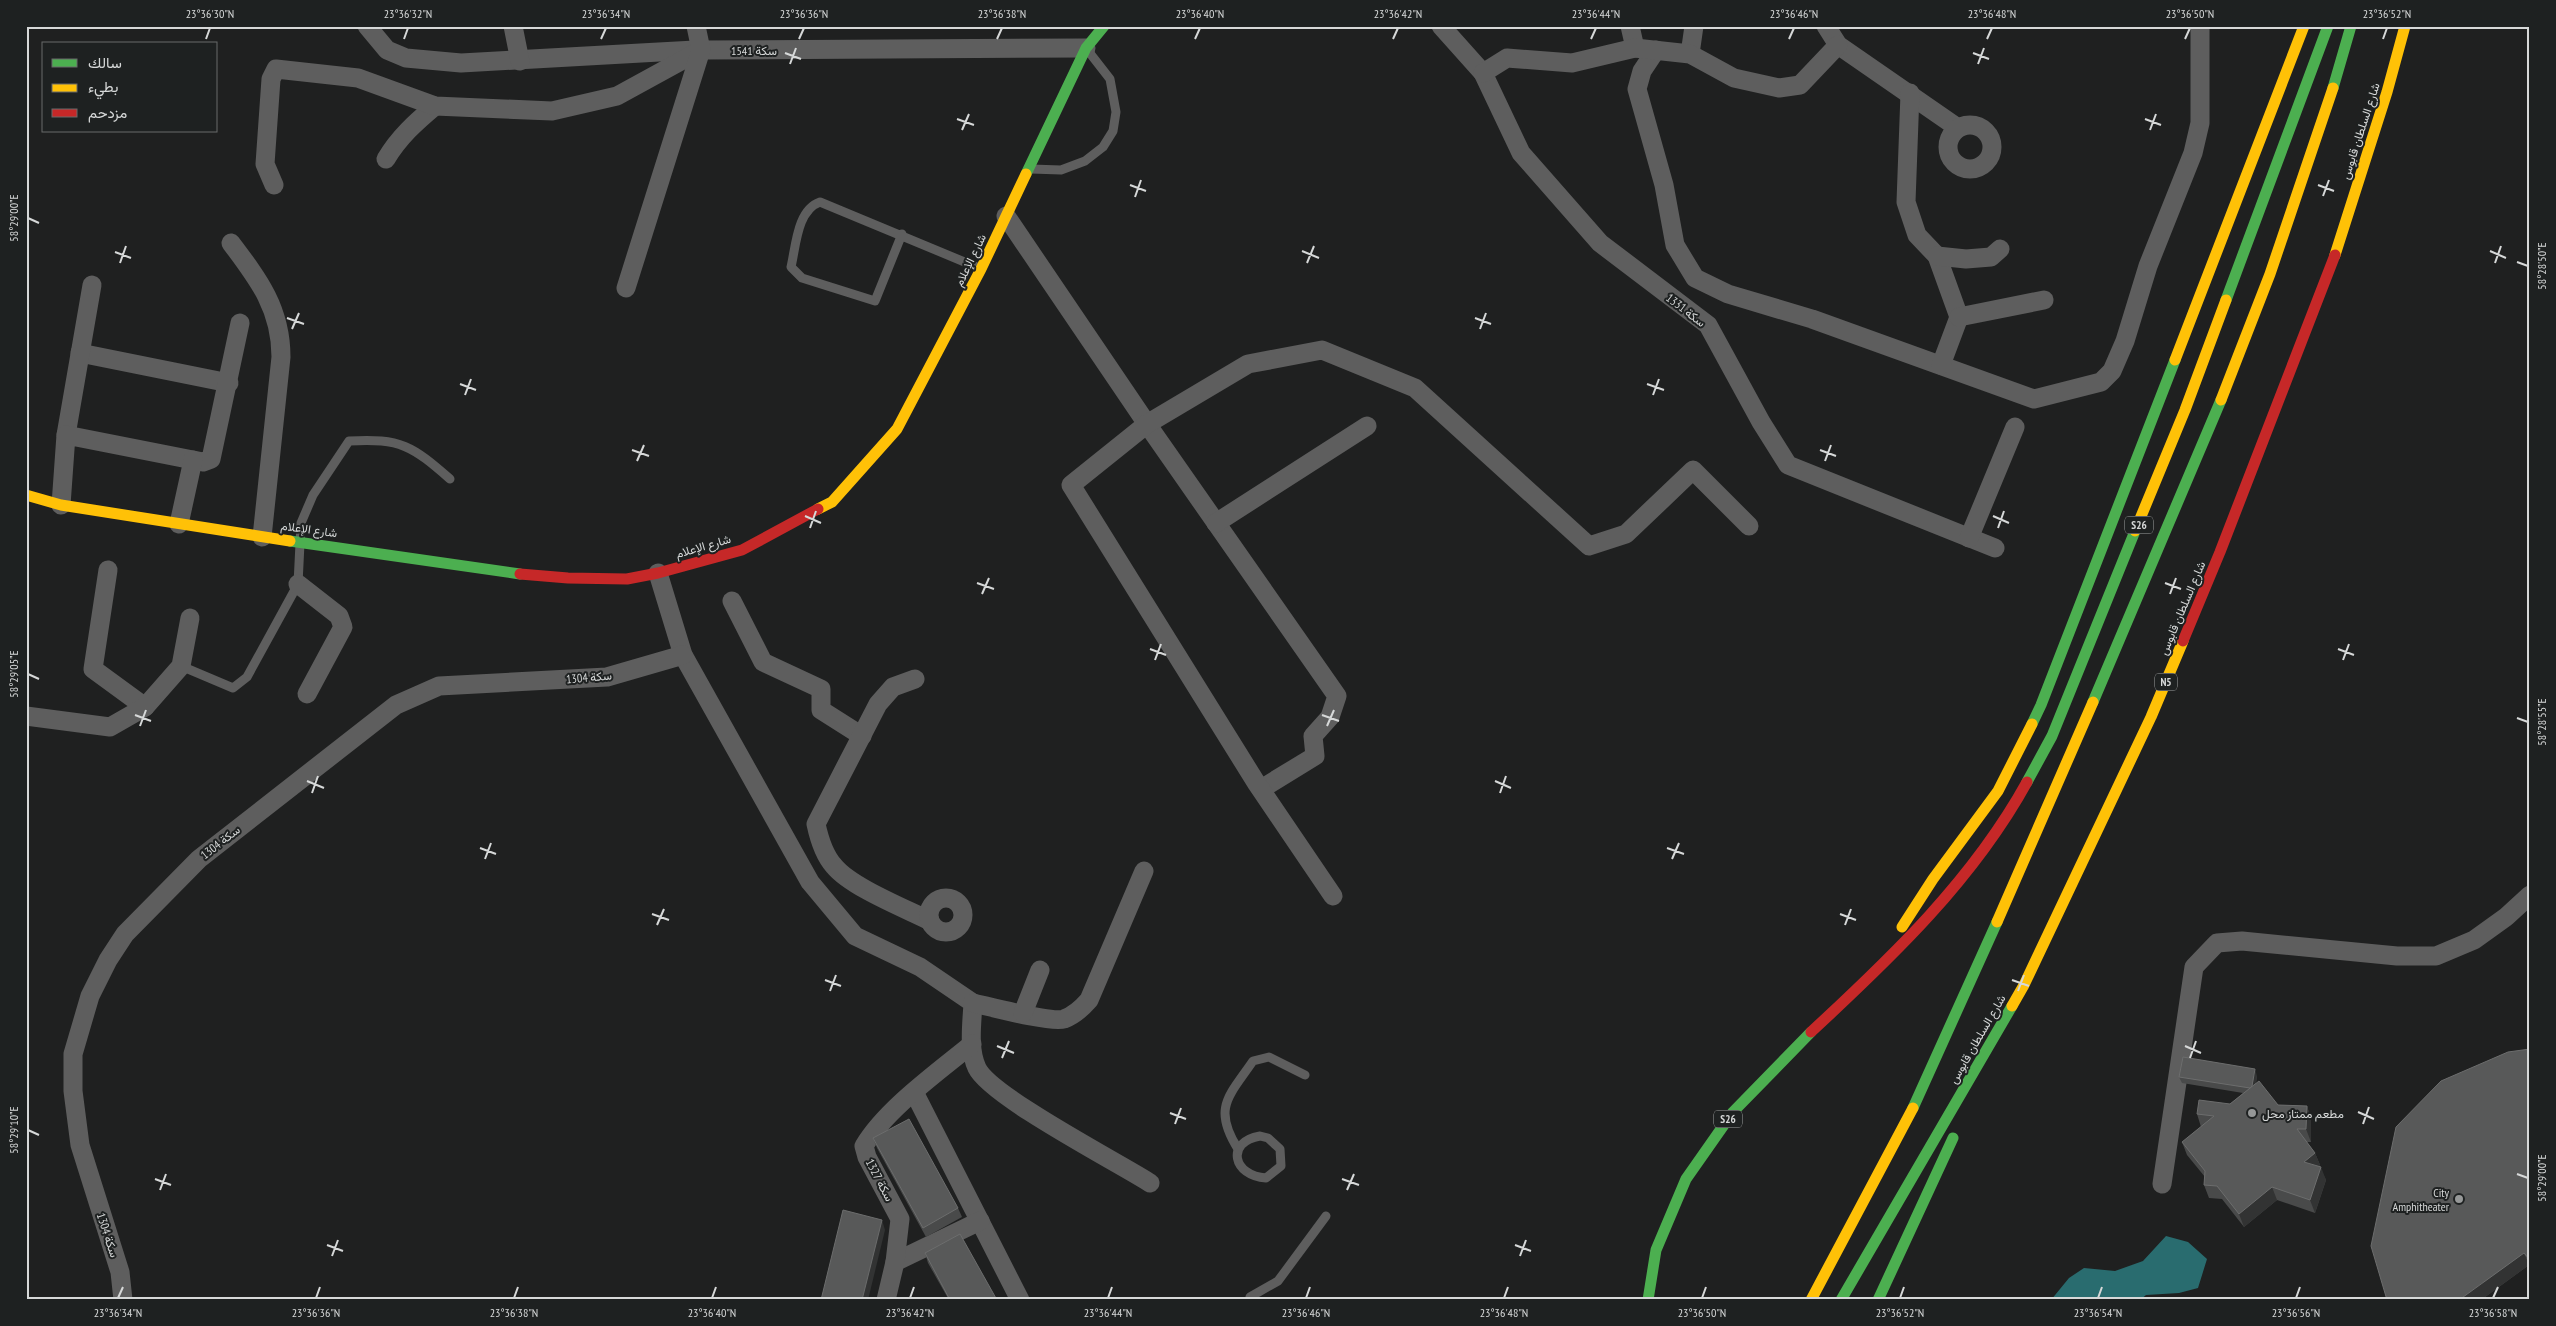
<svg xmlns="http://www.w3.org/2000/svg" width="2556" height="1326" font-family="'PT Sans Narrow',Vazirmatn,sans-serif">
  <rect width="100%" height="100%" fill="#1f2020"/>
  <polygon fill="#296c6f" points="2166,1236 2188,1242 2207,1259 2198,1288 2179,1293 2146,1295 2140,1300 2051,1300 2069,1278 2084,1268 2115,1271 2143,1261"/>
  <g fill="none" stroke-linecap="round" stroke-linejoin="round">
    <g stroke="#5e5e5e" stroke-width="9">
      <polyline points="1031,169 1061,170 1085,161 1103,147 1113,131 1116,112 1110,79 1089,52"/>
      <path d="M902 234 875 301 802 278 791 267C796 246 797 210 820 202L979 268"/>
      <path d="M181 666 233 688 247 677 298 584 301 523 313 495 349 441C401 438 412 446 450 479"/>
      <path d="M1260 1136 1268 1138 1280 1149 1281 1166 1266 1178C1233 1176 1225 1142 1260 1136Z"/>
      <path d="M1238 1149C1212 1108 1229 1096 1253 1061L1269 1057 1305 1075"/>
      <polyline points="1250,1297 1278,1281 1326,1216"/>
    </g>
    <g stroke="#5e5e5e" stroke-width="19">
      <polyline points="367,26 387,50 406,58 461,63 695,50"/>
      <polyline points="513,26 520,61"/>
      <polyline points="1441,26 1483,73 1521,153 1600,243 1708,325 1761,422 1788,465 1995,548"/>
      <polyline points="1630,26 1635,48"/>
      <polyline points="1826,26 1838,45 1958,128"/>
      <polyline points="1656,50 1642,71 1637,89 1664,185 1675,245 1695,278 1728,294 1812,319 2034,399 2101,382 2112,371 2125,341 2148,266 2193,153 2200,123 2200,26"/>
      <polyline points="1690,54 1694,26"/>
      <polyline points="1483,73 1507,58 1572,63 1635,48 1690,54 1734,78 1779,88 1800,85 1838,45"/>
      <polyline points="1910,93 1906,202 1917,235 1937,256 1959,317 1941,365"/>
      <circle cx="1970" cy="147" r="22"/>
      <path d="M386 159C399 137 416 122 435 106"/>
      <polyline points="274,185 265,164 271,79 276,69 358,78 435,106 552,111 617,96 701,50 1086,48"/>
      <polyline points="1006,216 1147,424 1337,696 1330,717 1313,736 1315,756 1261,789"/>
      <path d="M231 243C259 280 281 309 281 357L262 537"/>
      <polyline points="1937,256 1966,259 1991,257 2000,249"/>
      <polyline points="626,288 701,50 696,26"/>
      <polyline points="1959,317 2044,300"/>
      <polyline points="80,353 229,383"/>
      <polyline points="66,435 92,285"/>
      <polyline points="61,505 66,435 203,462 211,459 240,323"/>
      <polyline points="1216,523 1367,426"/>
      <polyline points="179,524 193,460"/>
      <polyline points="1969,538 2015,427"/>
      <polyline points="108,570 93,669 145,707"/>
      <path d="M658 573 683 655 810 882 855 936 920 967 973 1003C972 1023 968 1049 977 1068 990 1096 1117 1162 1150 1183"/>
      <polyline points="298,584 339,616 343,627 307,694"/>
      <polyline points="732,601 763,662 821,689 821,710 862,736"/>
      <path d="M915 679 893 687 878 704 816 824C819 838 824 855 834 866 851 887 904 908 930 921"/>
      <polyline points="26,716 110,727 145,707 181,666 190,618"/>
      <polyline points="1333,896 1257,784 1071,485 1147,424 1248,364 1322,350 1415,388 1589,546 1626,534 1693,470 1749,526"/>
      <circle cx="946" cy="915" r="17"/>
      <path d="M973 1003C991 1007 1051 1023 1064 1019 1075 1015 1082 1008 1089 1000L1144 871"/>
      <polyline points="1023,1013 1040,970"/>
      <polyline points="914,1092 1020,1300"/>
      <polyline points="2162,1184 2194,967 2217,943 2242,941 2397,956 2436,956 2474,940 2506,917 2530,895"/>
      <polyline points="895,1262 980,1221"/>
      <polyline points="123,1300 120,1272 80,1145 73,1091 73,1054 90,996 108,960 125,934 199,859 396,705 439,686 607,677 683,655"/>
      <path d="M886 1300 895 1262 900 1219 867 1157 864 1146C886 1109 938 1072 972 1044"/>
    </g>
    <g stroke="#4caf50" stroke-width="11">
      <polyline points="2333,88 2351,26"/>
      <polyline points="1026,174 1086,48 1104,26"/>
      <polyline points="2226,300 2328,26"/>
      <polyline points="290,541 520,574"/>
      <polyline points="2093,702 2221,400"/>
      <polyline points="2032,724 2041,705 2175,360"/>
      <polyline points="2027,782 2052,736 2135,531"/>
      <polyline points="1913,1108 1997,922"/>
      <polyline points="1648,1300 1656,1250 1686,1179 1733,1112 1811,1032"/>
      <polyline points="1841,1300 2012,1006"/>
      <polyline points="1878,1300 1953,1138"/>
    </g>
    <g stroke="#ffc107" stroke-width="11">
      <polyline points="2335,255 2387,92 2405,26"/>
      <polyline points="2175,360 2304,26"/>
      <polyline points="2221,400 2270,274 2333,88"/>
      <polyline points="26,495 61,505 290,541"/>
      <polyline points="818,509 832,502 897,429 981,269 1026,174"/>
      <polyline points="2135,531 2185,410 2226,300"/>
      <polyline points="1997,922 2093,702"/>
      <polyline points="1902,927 1933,879 1998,791 2032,724"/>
      <polyline points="2012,1006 2024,985 2151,717 2183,641"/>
      <polyline points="1811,1300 1913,1108"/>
    </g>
    <g stroke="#c62828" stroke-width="11">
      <polyline points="520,574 568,578 627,579 658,573 742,550 818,509"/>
      <polyline points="2183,641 2220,552 2335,255"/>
      <path d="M1811 1032C1892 957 1973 880 2027 782"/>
    </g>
  </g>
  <g fill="#494a4a">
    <polygon points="2530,1049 2530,1267 2529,1265 2481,1300"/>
    <polygon points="2257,1076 2256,1083 2278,1105 2307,1106 2311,1119 2311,1142 2307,1142 2315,1153 2320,1165 2319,1166 2326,1180 2315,1213 2277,1200 2244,1227 2222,1199 2209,1198 2204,1185 2205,1177 2187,1155 2182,1142 2201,1127 2197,1114 2230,1104 2243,1093 2182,1083 2179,1077"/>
    <polygon points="873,1138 958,1208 962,1217 926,1237 877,1148"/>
    <polygon points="925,1253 997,1300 949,1300 928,1263"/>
  </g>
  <g fill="#323333">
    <polygon points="2255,1069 2257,1076 2254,1095 2252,1089"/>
    <polygon points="2307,1106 2311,1119 2311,1142 2306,1129"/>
    <polygon points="2315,1153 2320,1165 2309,1174 2304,1162"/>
    <polygon points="2321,1167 2326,1180 2315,1213 2310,1200"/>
    <polygon points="2272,1187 2277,1200 2244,1227 2239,1214"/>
    <polygon points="882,1220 885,1230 868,1300 862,1300"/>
    <polygon points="2524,1253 2529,1265 2481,1300 2459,1300"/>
  </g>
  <g fill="#585959" stroke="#6c6d6d">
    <polygon points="2530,1049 2530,1260 2524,1253 2459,1300 2387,1300 2371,1246 2396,1127 2441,1081 2508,1052"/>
    <polygon points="2183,1057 2255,1069 2252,1086 2250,1088 2179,1077"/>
    <polygon points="2259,1081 2278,1105 2307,1106 2306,1129 2297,1129 2315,1153 2304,1162 2321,1167 2310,1200 2272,1187 2239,1214 2217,1186 2204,1185 2205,1171 2182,1142 2214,1116 2197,1114 2199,1100 2230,1104"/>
    <polygon points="909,1119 958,1208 923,1228 873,1138"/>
    <polygon points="843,1210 882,1220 862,1300 821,1300"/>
    <polygon points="960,1234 997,1300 950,1300 925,1253"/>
  </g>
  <path fill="none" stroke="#d6d8d8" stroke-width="2" d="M206 39 210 28M404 39 408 28M601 39 606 28M799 39 804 28M997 39 1002 28M1195 39 1200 28M1393 39 1398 28M1591 39 1596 28M1789 39 1794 28M1987 39 1992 28M2185 39 2190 28M2383 39 2387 28M785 53 801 59M1973 53 1989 59M790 64 796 48M1978 64 1984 48M957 119 974 125M2145 119 2161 125M962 130 969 114M2150 130 2156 114M1130 185 1146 191M2318 185 2334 191M2323 196 2329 180M1135 197 1141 180M28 218 39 223M1302 251 1319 258M2490 251 2506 258M115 252 131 258M2517 262 2528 266M120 263 126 246M1307 263 1314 246M2495 263 2501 246M287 318 304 324M1475 318 1491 324M292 329 299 313M1480 329 1486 313M460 384 476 390M1647 384 1664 390M465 395 471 379M1653 395 1659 379M632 450 649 456M1820 450 1836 456M637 461 644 445M1825 461 1831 445M805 516 821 523M1993 516 2009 523M810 528 816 511M1998 528 2004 511M977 583 994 589M2165 583 2181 589M982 594 989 578M2170 594 2176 578M1150 649 1166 655M2338 649 2354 655M1155 660 1161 644M2343 660 2349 644M28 674 39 679M135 715 151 721M1322 715 1339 721M2517 718 2528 722M140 726 146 710M1327 726 1334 710M307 781 324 788M1495 781 1511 788M312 793 318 776M1500 793 1506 776M480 848 496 854M1667 848 1684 854M485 859 491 843M1672 859 1679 843M652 914 669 920M1840 914 1856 920M657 925 664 909M1845 925 1851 909M825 980 841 986M2012 980 2029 986M830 991 836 975M2018 991 2024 975M997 1046 1014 1053M2185 1046 2201 1053M1002 1058 1009 1041M2190 1058 2196 1041M2358 1112 2374 1119M1170 1113 1186 1119M1175 1124 1181 1108M2363 1124 2369 1107M28 1130 39 1135M2517 1174 2528 1178M155 1179 171 1185M1342 1179 1359 1185M160 1190 166 1174M1347 1190 1354 1174M327 1245 343 1251M1515 1245 1531 1251M332 1256 338 1240M1520 1256 1526 1240M118 1298 123 1287M316 1298 320 1287M514 1298 518 1287M712 1298 716 1287M910 1298 914 1287M1108 1298 1112 1287M1306 1298 1310 1287M1504 1298 1508 1287M1702 1298 1706 1287M1900 1298 1904 1287M2098 1298 2102 1287M2296 1298 2300 1287M2493 1298 2498 1287"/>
  <g fill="#969898" stroke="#1e2121" stroke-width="2">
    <circle cx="2252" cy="1113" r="5"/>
    <circle cx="2459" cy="1199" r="5"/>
  </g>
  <g text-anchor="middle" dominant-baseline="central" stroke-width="4" stroke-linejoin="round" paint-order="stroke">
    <g fill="#1e2121" stroke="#9fa1a1" stroke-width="1">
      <rect x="2125" y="516.5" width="28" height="17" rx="4"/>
      <rect x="2155" y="673.5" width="22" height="17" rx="4"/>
      <rect x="1714" y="1110.5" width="28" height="17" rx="4"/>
    </g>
    <g font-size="11" font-weight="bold" fill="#d6d8d8">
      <text x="2139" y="525">S26</text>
      <text x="2166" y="682">N5</text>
      <text x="1728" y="1119">S26</text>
    </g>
    <g font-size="12" fill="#d6d8d8" stroke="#1e2121">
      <text x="754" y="50">سكة 1541</text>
      <text transform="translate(2360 131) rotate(-72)">شارع السلطان قابوس</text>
      <text transform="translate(970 260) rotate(-64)">شارع الإعلام</text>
      <text transform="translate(1686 310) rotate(38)">سكة 1331</text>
      <text transform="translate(309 529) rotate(8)">شارع الإعلام</text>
      <text transform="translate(703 546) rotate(-16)">شارع الإعلام</text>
      <text transform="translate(2182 608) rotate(-67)">شارع السلطان قابوس</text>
      <text transform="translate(589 677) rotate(-5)">سكة 1304</text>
      <text transform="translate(220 842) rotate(-38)">سكة 1304</text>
      <text transform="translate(1977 1039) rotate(-60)">شارع السلطان قابوس</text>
      <text transform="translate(880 1180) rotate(62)">سكة 1327</text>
      <text transform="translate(108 1235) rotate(72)">سكة 1304</text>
    </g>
    <g font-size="12" fill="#d6d8d8" stroke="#1e2121" text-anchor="start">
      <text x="2262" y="1113">مطعم ممتاز محل</text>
      <text x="2449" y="1192" text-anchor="end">City<tspan x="2449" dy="14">Amphitheater</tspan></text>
    </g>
  </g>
  <rect width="2556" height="1326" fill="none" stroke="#1e2121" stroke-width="55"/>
  <rect x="42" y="42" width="175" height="90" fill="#1e2121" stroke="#686a6a"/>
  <rect x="52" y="59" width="25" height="8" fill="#4caf50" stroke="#686a6a"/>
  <text x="88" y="68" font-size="15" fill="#d6d8d8">سالك</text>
  <rect x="52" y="84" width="25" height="8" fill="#ffc107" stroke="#686a6a"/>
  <text x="88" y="92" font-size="15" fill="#d6d8d8">بطيء</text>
  <rect x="52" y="109" width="25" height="8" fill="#c62828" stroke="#686a6a"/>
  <text x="88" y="118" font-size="15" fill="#d6d8d8">مزدحم</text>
  <rect x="28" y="28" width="2500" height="1270" fill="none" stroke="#d6d8d8" stroke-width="2"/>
  <g font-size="12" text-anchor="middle" fill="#d6d8d8">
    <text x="210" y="18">23°36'30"N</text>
    <text x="408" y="18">23°36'32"N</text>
    <text x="606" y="18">23°36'34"N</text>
    <text x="804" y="18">23°36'36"N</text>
    <text x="1002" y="18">23°36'38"N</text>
    <text x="1200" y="18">23°36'40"N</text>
    <text x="1398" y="18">23°36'42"N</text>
    <text x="1596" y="18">23°36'44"N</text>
    <text x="1794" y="18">23°36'46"N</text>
    <text x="1992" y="18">23°36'48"N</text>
    <text x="2190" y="18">23°36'50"N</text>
    <text x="2387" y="18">23°36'52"N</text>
    <text transform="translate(14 218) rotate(-90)" y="4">58°29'00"E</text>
    <text transform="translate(2542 266) rotate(-90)" y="4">58°28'50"E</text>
    <text transform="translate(14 674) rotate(-90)" y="4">58°29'05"E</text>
    <text transform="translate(2542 722) rotate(-90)" y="4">58°28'55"E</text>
    <text transform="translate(14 1130) rotate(-90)" y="4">58°29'10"E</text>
    <text transform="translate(2542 1178) rotate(-90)" y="4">58°29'00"E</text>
    <text x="118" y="1317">23°36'34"N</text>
    <text x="316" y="1317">23°36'36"N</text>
    <text x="514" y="1317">23°36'38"N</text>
    <text x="712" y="1317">23°36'40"N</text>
    <text x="910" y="1317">23°36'42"N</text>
    <text x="1108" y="1317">23°36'44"N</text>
    <text x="1306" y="1317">23°36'46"N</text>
    <text x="1504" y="1317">23°36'48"N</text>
    <text x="1702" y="1317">23°36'50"N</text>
    <text x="1900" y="1317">23°36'52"N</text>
    <text x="2098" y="1317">23°36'54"N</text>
    <text x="2296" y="1317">23°36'56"N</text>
    <text x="2493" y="1317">23°36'58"N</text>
  </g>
</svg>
